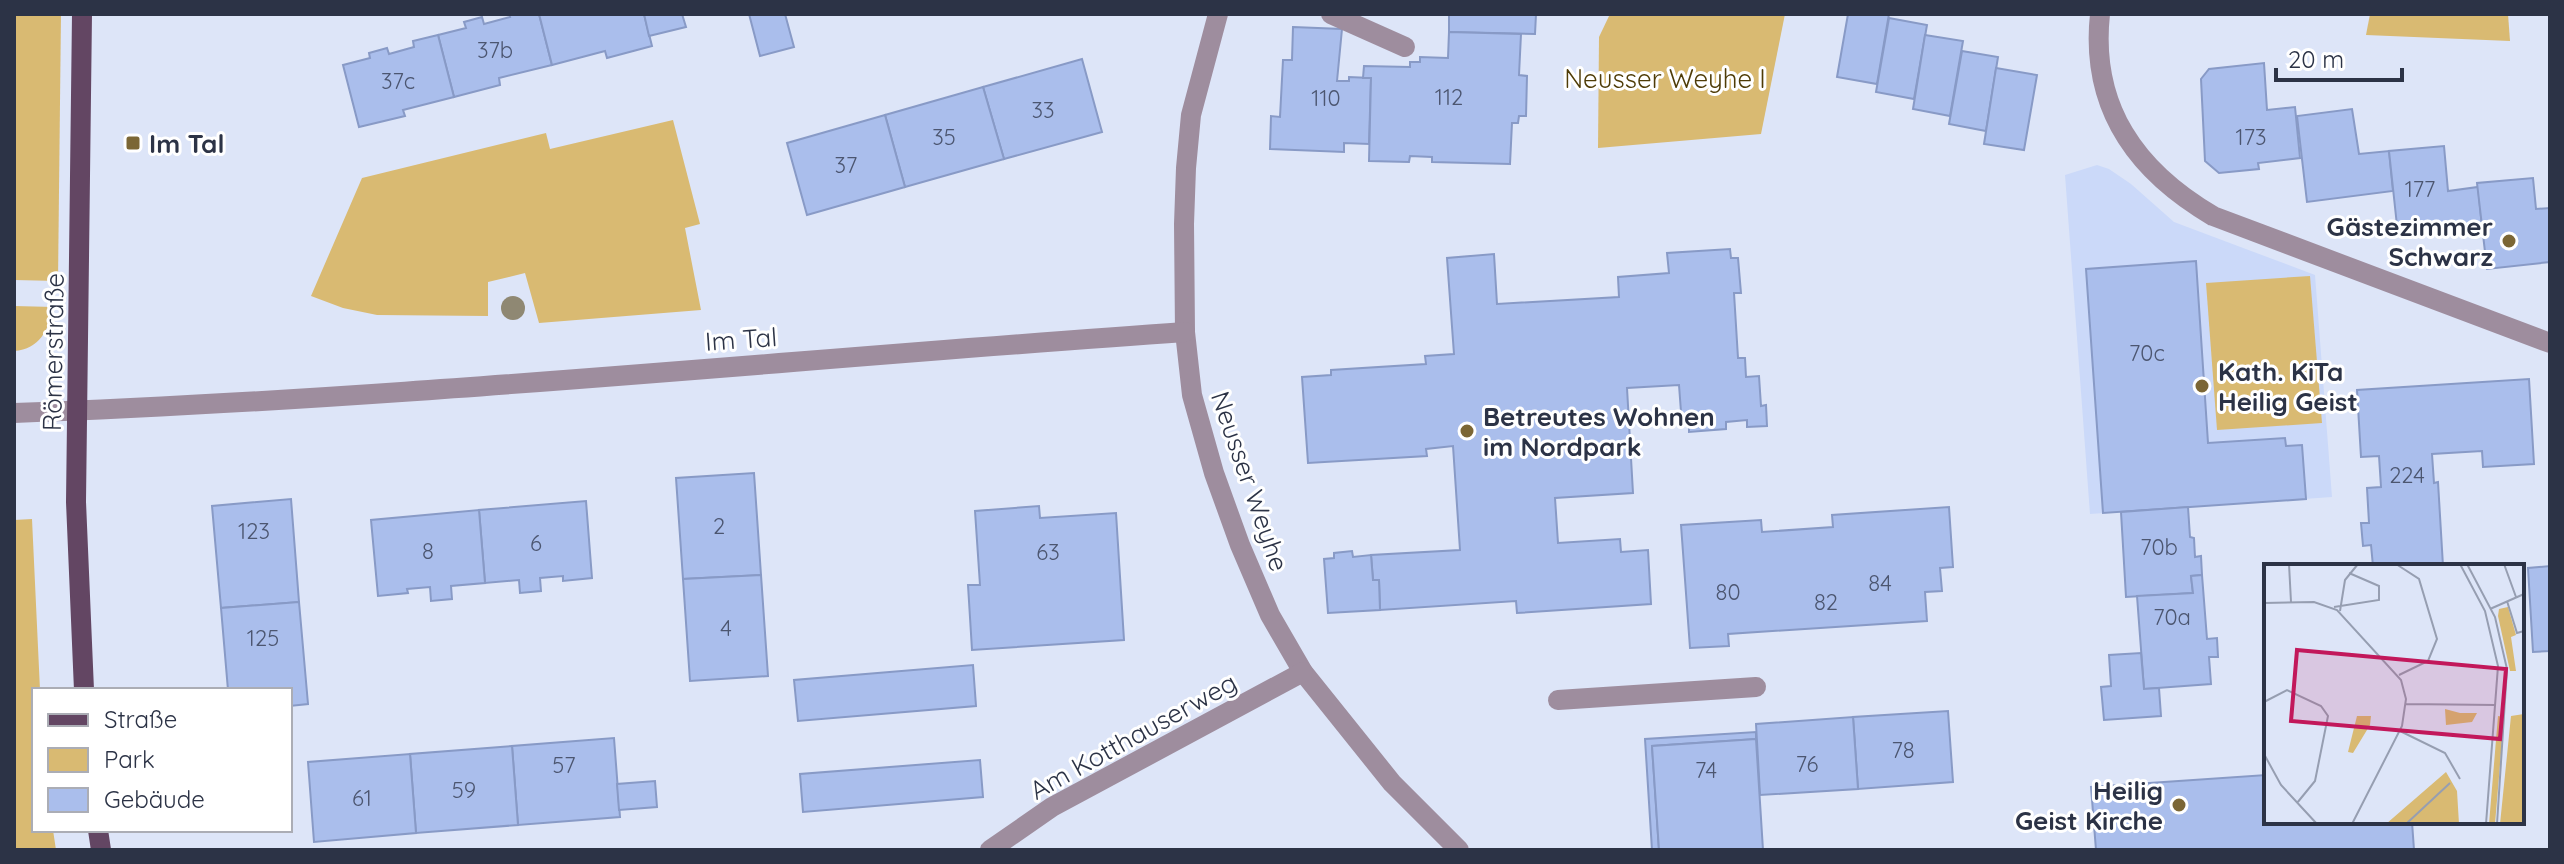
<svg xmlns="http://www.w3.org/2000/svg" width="2564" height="864" font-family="Quicksand,sans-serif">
  <rect width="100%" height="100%" fill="#dde5f8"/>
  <polygon fill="#cbd9f9" points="2097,165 2109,169 2131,184 2174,222 2315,275 2332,497 2090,514 2065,175"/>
  <g fill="#d9ba72">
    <polygon points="14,14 61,14 58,281 14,280"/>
    <polygon points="1610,14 1785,14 1761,134 1598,148 1599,37"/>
    <polygon points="2370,14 2508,14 2510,41 2366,35"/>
    <polygon points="673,120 700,224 685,228 701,310 539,323 525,273 488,282 488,316 377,315 343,308 311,296 362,178 546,133 550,149"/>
    <polygon points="2310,276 2322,423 2217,430 2206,283"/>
    <path d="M14 306 54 307C48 330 40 349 14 351Z"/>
    <polygon points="32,519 40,690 34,690 34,830 53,830 56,850 14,850 14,520"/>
  </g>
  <g fill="#aabeec" stroke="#889ac6" stroke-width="2">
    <polygon points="509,14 539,14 552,65 499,78 500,85 454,97 438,35 466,28 464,22 482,17 484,24 510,17"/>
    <polygon points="539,14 644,14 652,46 607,58 605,51 552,65"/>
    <polygon points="644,14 682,14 686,27 649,36"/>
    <polygon points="749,14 785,14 794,47 760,56"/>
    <polygon points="1449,14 1536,14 1535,34 1449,32"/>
    <polygon points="1848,14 1889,14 1877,84 1837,77"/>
    <polygon points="1889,18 1927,25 1914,99 1876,92"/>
    <polygon points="1293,27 1342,29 1337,81 1349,81 1349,77 1371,78 1369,144 1344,143 1344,152 1270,149 1271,116 1280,117 1283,60 1292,60"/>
    <polygon points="1449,32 1521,34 1519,75 1527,76 1526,116 1519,116 1518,123 1512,123 1510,164 1432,162 1432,157 1410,156 1409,162 1369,161 1371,78 1363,78 1364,66 1410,67 1410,62 1420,62 1420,57 1448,58"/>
    <polygon points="438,35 454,97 403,110 405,116 359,127 343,65 370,58 369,53 387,48 389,54 414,47 413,41"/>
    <polygon points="1925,35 1963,41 1950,116 1913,109"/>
    <polygon points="1962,51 1998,57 1986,131 1949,124"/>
    <polygon points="1082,59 1102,132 1004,159 983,87"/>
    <polygon points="2264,63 2267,110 2295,107 2300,158 2258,163 2259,169 2219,173 2205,161 2201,79 2209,69"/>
    <polygon points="1996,68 2037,75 2024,150 1984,144"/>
    <polygon points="983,87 1004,159 905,187 885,115"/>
    <polygon points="2352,109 2359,154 2389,151 2393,191 2307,202 2297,116"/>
    <polygon points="885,115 905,187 807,215 787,143"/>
    <polygon points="2444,146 2448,191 2478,187 2482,227 2398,235 2389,151"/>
    <polygon points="2533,178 2536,209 2550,208 2550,262 2487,269 2477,183"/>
    <polygon points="1730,249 1731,258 1738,258 1741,293 1734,293 1738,358 1745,358 1746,377 1759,376 1761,406 1766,405 1767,426 1747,427 1747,420 1726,422 1726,429 1689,432 1689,424 1682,425 1679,385 1627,388 1633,493 1555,498 1558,543 1620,539 1621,552 1648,550 1651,604 1517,613 1516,601 1380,610 1379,580 1373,580 1371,555 1460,550 1453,446 1426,449 1427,456 1308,463 1302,377 1331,375 1331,370 1426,364 1425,356 1454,354 1447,258 1494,254 1497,304 1619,297 1618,277 1669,273 1667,253"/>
    <polygon points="2196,261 2208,443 2285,438 2286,446 2302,445 2306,499 2103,513 2086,269"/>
    <polygon points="2529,379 2534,464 2483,467 2482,451 2432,454 2434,483 2438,482 2443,566 2373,566 2371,545 2363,546 2361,523 2369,523 2367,488 2381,487 2379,456 2361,457 2357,390"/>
    <polygon points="754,473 761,575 683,579 676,478"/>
    <polygon points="291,499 299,602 221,608 212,506"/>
    <polygon points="586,501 592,578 563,581 563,576 540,578 541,591 520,593 519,580 485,583 479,510"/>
    <polygon points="1039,506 1040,518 1116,513 1124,640 972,650 968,585 980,585 975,511"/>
    <polygon points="1949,507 1953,567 1940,568 1942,591 1925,592 1927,621 1728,634 1729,646 1690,648 1681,525 1761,520 1762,532 1833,527 1832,515"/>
    <polygon points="2188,507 2190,537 2194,538 2195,557 2201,556 2202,575 2191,576 2193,593 2126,597 2121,512"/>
    <polygon points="479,510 485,583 451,586 452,599 431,601 430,587 407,589 408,593 378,596 371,520"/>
    <polygon points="1352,551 1353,557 1371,555 1373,580 1379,580 1380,610 1328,613 1324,559 1334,558 1334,553"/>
    <polygon points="2550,566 2550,651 2533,652 2528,568"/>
    <polygon points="761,575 768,676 690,681 683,579"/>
    <polygon points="2202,575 2207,639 2217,638 2218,657 2209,657 2211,684 2144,689 2137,596 2193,593 2191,576"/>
    <polygon points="299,602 308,704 290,706 290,690 228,690 221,608"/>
    <polygon points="2141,653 2144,689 2159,688 2161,716 2104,720 2101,687 2111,686 2109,655"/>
    <polygon points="973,665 976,706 798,721 794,680"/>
    <polygon points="1948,711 1953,782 1858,789 1853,717"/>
    <polygon points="1853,717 1858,789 1760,795 1756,724"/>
    <polygon points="1756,732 1756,739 1652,746 1659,850 1652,850 1645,739"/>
    <polygon points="614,738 620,817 518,825 512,746"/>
    <polygon points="1756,739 1763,850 1659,850 1652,746"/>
    <polygon points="512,746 518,825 416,833 410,754"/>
    <polygon points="410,754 416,833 314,842 308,762"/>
    <polygon points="980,760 983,797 803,812 800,774"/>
    <polygon points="2266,775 2266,822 2412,822 2414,850 2096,850 2091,787"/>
    <polygon points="655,781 657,807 619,810 617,784"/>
  </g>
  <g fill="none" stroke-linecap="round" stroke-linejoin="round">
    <g stroke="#9e8d9e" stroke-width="20">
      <polyline points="1218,14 1191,115 1186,168 1184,224 1185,332 1192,395 1214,473 1240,545 1270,615 1303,672 1392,783 1459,850"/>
      <polyline points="1331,14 1405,47"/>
      <path d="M2100 14C2090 107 2136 171 2213 216L2550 343"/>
      <path d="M14 413C405 399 795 359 1185 332"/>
      <polyline points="1558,700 1756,687"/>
      <polyline points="990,850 1052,807 1303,672"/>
    </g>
    <g stroke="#634663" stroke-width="20">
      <polyline points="82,14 76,502 84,690"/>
      <polyline points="98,830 101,850"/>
    </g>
  </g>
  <circle fill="#8f8873" cx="513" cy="308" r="12"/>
  <g fill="#7b6635" stroke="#fff" stroke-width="3">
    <rect x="125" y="135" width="16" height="16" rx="4"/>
    <circle cx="2509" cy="241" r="8"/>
    <circle cx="2202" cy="386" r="8"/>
    <circle cx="1467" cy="431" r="8"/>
    <circle cx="2179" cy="805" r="8"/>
  </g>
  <g text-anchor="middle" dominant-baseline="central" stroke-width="6" stroke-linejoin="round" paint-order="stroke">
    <g font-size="22" fill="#4c5670">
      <text x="495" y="50">37b</text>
      <text x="398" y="81">37c</text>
      <text x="1449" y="97">112</text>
      <text x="1326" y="98">110</text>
      <text x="1043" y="110">33</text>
      <text x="944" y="137">35</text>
      <text x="2251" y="137">173</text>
      <text x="846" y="165">37</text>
      <text x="2420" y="189">177</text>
      <text x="2147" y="353">70c</text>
      <text x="2407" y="475">224</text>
      <text x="719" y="526">2</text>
      <text x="254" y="531">123</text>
      <text x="536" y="543">6</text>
      <text x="2159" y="547">70b</text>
      <text x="428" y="551">8</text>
      <text x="1048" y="552">63</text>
      <text x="1880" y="583">84</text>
      <text x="1728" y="592">80</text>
      <text x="1826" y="602">82</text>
      <text x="2172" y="617">70a</text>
      <text x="726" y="628">4</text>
      <text x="263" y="638">125</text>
      <text x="1903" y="750">78</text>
      <text x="1807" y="764">76</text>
      <text x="564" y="765">57</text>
      <text x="1706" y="770">74</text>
      <text x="464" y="790">59</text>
      <text x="362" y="798">61</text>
    </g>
    <g font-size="26" fill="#4f3c07" stroke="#fff">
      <text x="1665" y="78">Neusser Weyhe I</text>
    </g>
    <g font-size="26" font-weight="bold" fill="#2c3346" stroke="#fff" text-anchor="start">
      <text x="149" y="143">Im Tal</text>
      <text x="2493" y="226" text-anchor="end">Gästezimmer<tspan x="2493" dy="30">Schwarz</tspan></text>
      <text x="2218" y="371">Kath. KiTa<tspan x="2218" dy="30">Heilig Geist</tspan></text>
      <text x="1483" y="416">Betreutes Wohnen<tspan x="1483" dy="30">im Nordpark</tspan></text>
      <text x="2163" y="790" text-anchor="end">Heilig<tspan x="2163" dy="30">Geist Kirche</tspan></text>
    </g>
    <g font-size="26" fill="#2c3346" stroke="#fff">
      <text transform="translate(741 339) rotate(-4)">Im Tal</text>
      <text transform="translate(53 352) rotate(-89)">Römerstraße</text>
      <text transform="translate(1250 481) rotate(71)">Neusser Weyhe</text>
      <text transform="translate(1133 736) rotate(-29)">Am Kotthauserweg</text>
    </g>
  </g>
  <g transform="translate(2264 564)">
    <rect width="260" height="260" fill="#dde5f8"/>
    <path d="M244 43 252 71 247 73 252 107H246L234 52 235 45ZM181 145 196 149H213L208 158 182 161ZM260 150V260H236L247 152ZM93 152H107L106 161 89 189 84 188ZM234 152 240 153 231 260H225ZM182 208 193 227 195 260H122Z" fill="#d9ba72"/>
    <path fill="none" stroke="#969eb1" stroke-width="2" d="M25 0 27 38M132 0 155 15 173 75 164 97 135 111M196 0 221 47 234 102 222 260M203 0 231 53 243 105 233 260M240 0 252 33M243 37 253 69 260 67M0 39 50 38 73 46 137 116 142 135 138 162 88 260M70 43 115 36V22L85 9M226 45 260 30M76 47 81 16 94 0M0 138 23 126 57 142 64 152 51 217 33 239M142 140 231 141M136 167 181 189 196 215M0 190 17 221 53 260M142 260 186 219"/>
    <path fill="#c2185b" fill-opacity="0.15" stroke="#c2185b" stroke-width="4" d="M33 86 242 105 236 175 27 157Z"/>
    <rect width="260" height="260" fill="none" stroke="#2c3346" stroke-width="4"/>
  </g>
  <rect width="2564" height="864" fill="none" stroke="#2c3346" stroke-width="32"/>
  <rect x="32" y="688" width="260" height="144" fill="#ffffff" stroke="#abadb5" stroke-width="2"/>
  <rect x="48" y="714" width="40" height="12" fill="#634663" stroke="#abadb5" stroke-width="2"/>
  <text x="104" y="728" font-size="24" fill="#2c3346">Straße</text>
  <rect x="48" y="748" width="40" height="24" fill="#d9ba72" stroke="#abadb5" stroke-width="2"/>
  <text x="104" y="768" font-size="24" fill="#2c3346">Park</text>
  <rect x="48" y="788" width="40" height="24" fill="#aabeec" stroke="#abadb5" stroke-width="2"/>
  <text x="104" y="808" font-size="24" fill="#2c3346">Gebäude</text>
  <path d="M2276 68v12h126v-12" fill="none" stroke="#2c3346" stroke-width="4"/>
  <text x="2288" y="68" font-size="24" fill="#2c3346" stroke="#ffffff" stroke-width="6" paint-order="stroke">20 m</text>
</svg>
